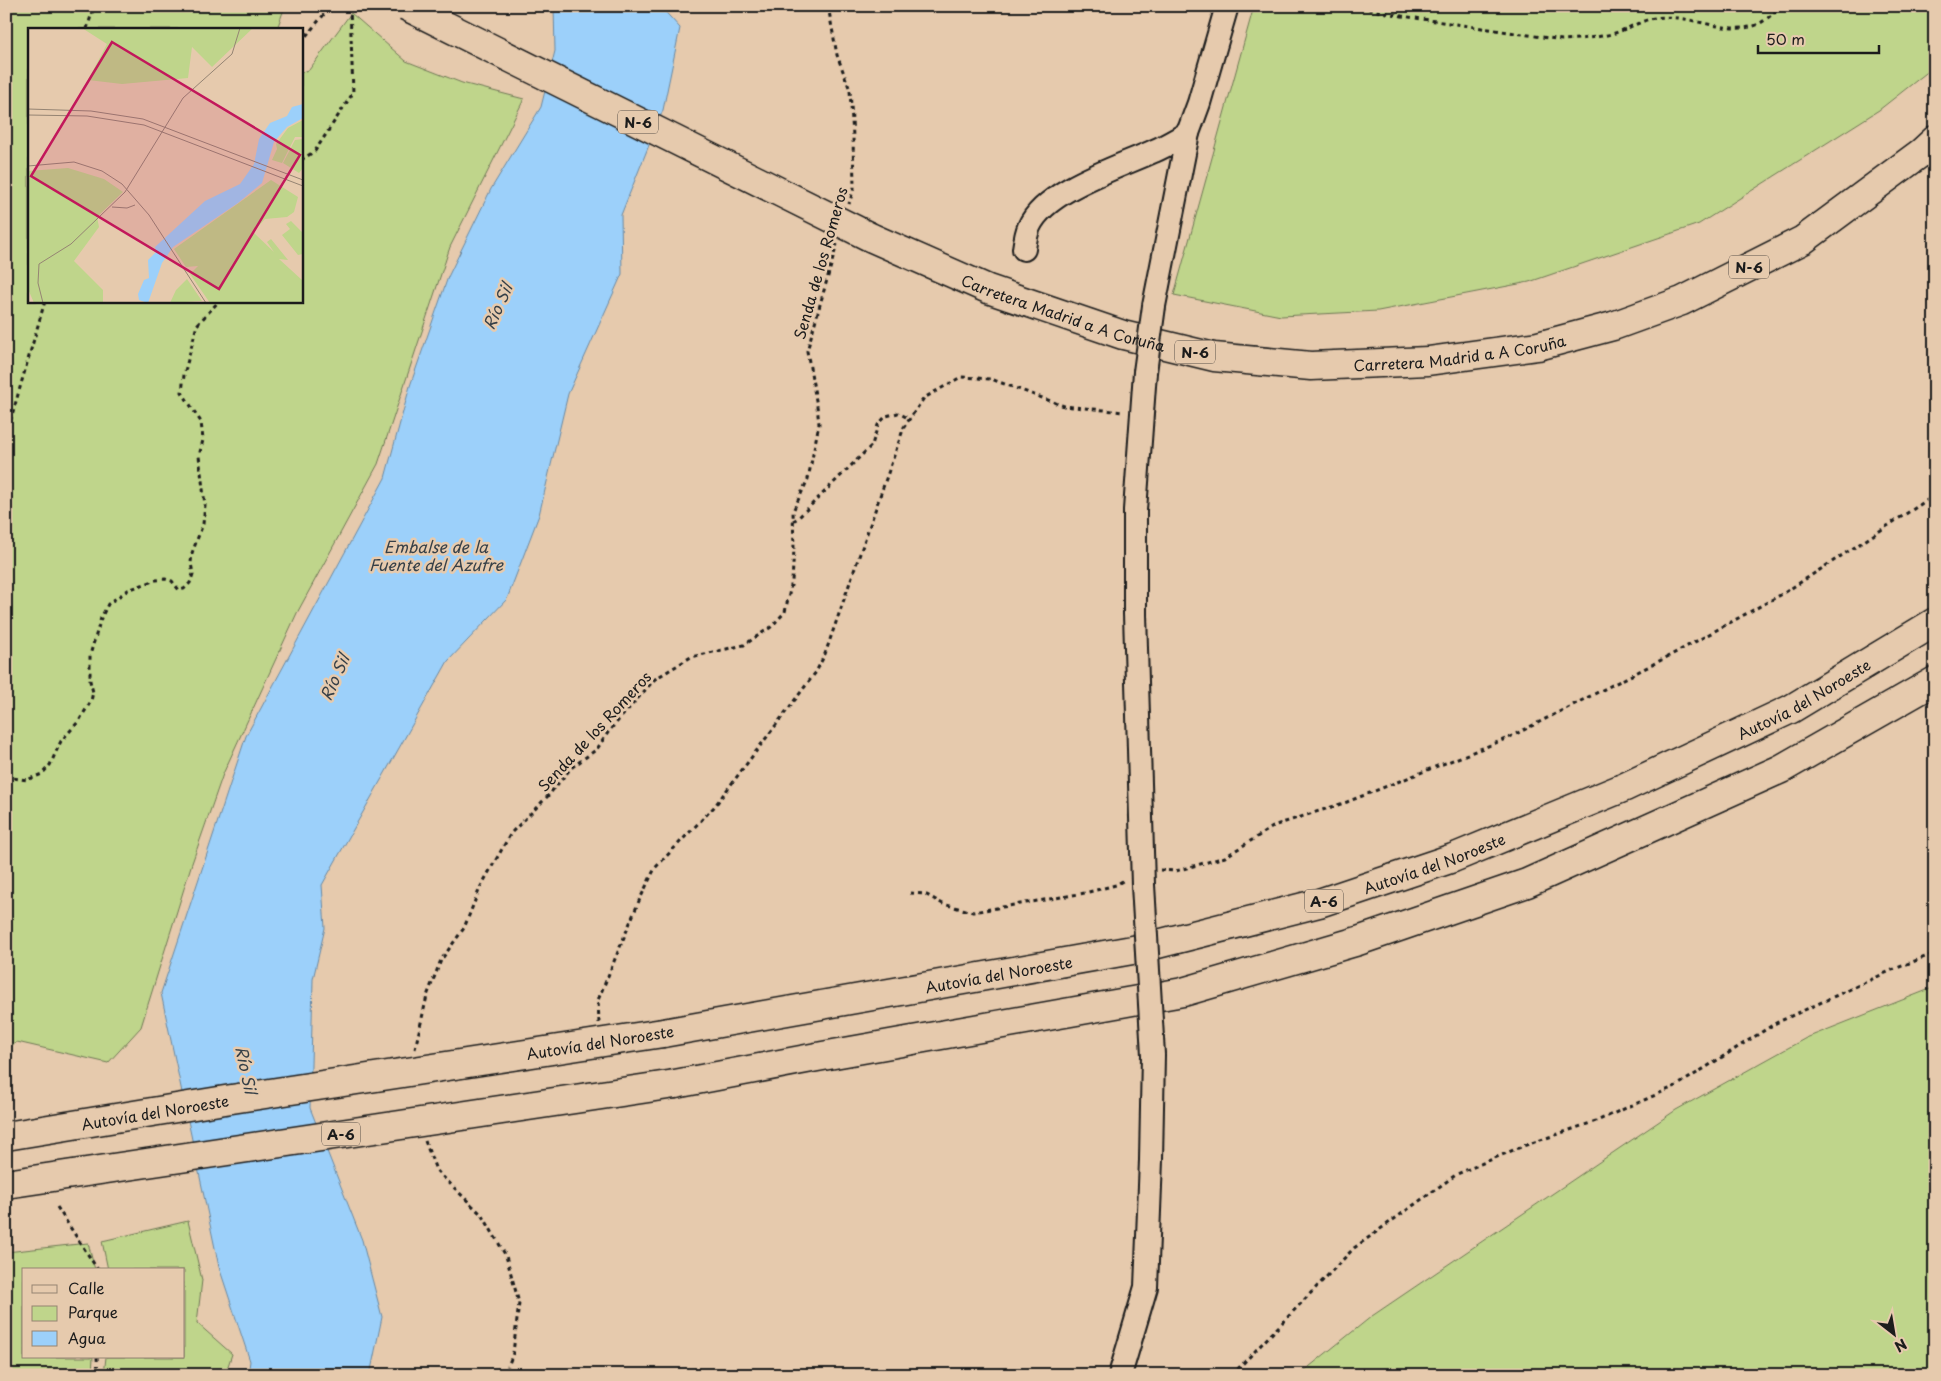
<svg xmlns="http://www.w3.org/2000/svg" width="1941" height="1381" font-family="'Playpen Sans',sans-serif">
  <rect width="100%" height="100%" fill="#e6caad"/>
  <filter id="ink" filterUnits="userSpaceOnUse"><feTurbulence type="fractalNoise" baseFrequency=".02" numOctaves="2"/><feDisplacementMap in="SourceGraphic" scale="10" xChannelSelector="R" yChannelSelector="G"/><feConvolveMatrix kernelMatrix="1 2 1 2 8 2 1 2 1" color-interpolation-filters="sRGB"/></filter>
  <g filter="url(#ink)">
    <g fill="#bfd58b" stroke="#6e7854">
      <polygon points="6,6 285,6 277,29 29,29 29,301 301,301 301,72 309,70 351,13 406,61 462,83 524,99 450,247 378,464 297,613 223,774 191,866 141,1027 108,1063 17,1042 6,1049 6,596 11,586 6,582"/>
      <polygon points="1254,6 1935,6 1935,66 1879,110 1699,224 1529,282 1378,311 1281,316 1174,295"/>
      <polygon points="1935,987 1935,1375 1299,1375 1372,1316 1676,1110 1806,1038"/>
      <polygon points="188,1221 202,1280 197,1323 232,1354 225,1375 104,1375 106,1357 184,1357 184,1270 108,1270 102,1241"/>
      <polygon points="88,1243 95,1270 24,1270 24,1357 93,1357 92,1375 6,1375 6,1252"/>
    </g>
    <polygon fill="#9cd0fa" stroke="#6988a1" points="554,6 660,6 680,28 663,110 621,215 622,274 568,394 539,515 507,599 448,661 322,885 325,928 313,979 310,1108 362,1240 382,1317 370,1375 248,1375 250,1361 219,1267 161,993 246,736 385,478 410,386 448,277 491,189 541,107 555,51"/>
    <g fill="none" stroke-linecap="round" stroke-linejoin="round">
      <defs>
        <g id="minor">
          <path d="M1024 249C1025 242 1026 234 1029 227 1045 190 1119 167 1154 151 1166 146 1177 139 1188 133"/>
          <polyline points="1154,306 1188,133 1199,103 1227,6"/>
          <polyline points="1143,885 1135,614 1135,510 1145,372"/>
          <polyline points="1120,1375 1146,1287 1151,1160 1153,1055"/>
        </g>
        <g id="highway">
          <path id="s1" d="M870 237 988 289 1123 335 1214 357 1311 366 1428 361 1538 346 1613 326 1682 301 1803 240 1922 152 1935 140"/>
          <path id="s2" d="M663 1033 1138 949 1319 903 1453 858 1625 787 1791 709 1935 622"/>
          <polyline points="675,1084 817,1057 1183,992 1358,941 1527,883 1781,769 1935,681"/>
        </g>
      </defs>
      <use href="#minor" stroke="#1c1c1c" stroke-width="26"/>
      <use href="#highway" stroke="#1c1c1c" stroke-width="31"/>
      <g stroke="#1c1c1c" stroke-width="3" stroke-dasharray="4 4" stroke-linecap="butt">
        <polyline points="828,6 837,55 850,90 853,136 854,188 849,204"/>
        <path d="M1353 6 1402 16 1562 40C1580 39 1598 38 1615 33 1628 29 1642 20 1655 18 1687 13 1719 33 1750 27 1762 25 1773 13 1782 6"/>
        <polyline points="87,29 94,6"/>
        <polyline points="301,42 331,6"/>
        <polyline points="301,160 315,151 353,93 350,6"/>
        <polyline points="6,436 45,301"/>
        <polyline points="793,521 798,518 872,445 878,425 886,416 898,413 910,419"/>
        <polyline points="6,777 27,780 42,774 50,765 61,741 79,721 91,701 93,692 90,681 90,655 101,618 108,604 128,590 156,580 165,579 172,581 179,590 184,589 190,583 193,574 191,563 192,553 203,524 205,505 199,456 203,440 201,422 182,392 184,375 197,325 219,301"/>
        <polyline points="1160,870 1176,871 1225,857 1276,825 1347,802 1508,738 1671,655 1784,593 1935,495"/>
        <polyline points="910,893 925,894 943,904 973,912 1085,893 1116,885 1124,880"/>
        <polyline points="599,1023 598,1000 639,901 655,868 714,807 816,672 825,654 904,427 924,398 961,377 991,379 1064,406 1124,412"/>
        <polyline points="415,1049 427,996 441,960 464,928 480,888 511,833 547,797 571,768 597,749 609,731 655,679 691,657 744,645 771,627 785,612 792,581 794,549 793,511 808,479 819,424 817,406 807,351 837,244"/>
        <polyline points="425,1141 436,1170 483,1216 506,1256 519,1303 513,1353 505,1375"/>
        <polyline points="57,1207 98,1270"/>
        <polyline points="97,1357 98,1375"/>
        <polyline points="1232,1375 1354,1248 1457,1174 1523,1146 1599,1120 1678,1085 1776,1023 1892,970 1935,953"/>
      </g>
      <use href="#minor" stroke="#e6caad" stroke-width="22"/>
      <use href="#highway" stroke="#e6caad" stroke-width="28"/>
      <defs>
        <g id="minor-bridge">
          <polyline points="1145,372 1154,306"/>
          <polyline points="1143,885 1153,1055"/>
        </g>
        <g id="highway-bridge">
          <polyline points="406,6 870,237"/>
          <path id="s3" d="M6 1136 225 1100 663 1033"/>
          <polyline points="6,1184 675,1084"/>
        </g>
      </defs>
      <use href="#minor-bridge" stroke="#1c1c1c" stroke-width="26" stroke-linecap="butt"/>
      <use href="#highway-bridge" stroke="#1c1c1c" stroke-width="31" stroke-linecap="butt"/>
      <use href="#minor-bridge" stroke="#e6caad" stroke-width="22"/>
      <use href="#highway-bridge" stroke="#e6caad" stroke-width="28"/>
    </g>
  </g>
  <g text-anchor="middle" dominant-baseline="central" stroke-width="5" stroke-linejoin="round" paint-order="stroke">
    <g fill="#e6caad" stroke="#595048" stroke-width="1">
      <rect x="618" y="110.5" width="40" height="23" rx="4"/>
      <rect x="1729" y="255.5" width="40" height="23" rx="4"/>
      <rect x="1175" y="340.5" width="40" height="23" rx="4"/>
      <rect x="1305" y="889.5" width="38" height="23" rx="4"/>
      <rect x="322" y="1122.5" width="38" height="23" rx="4"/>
    </g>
    <g font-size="14" font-weight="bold" fill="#1c1c1c">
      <text x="638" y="122">N-6</text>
      <text x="1749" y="267">N-6</text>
      <text x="1195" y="352">N-6</text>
      <text x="1324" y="901">A-6</text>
      <text x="341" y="1134">A-6</text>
    </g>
    <g font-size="15" fill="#1c1c1c" stroke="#e6caad">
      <text transform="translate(820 263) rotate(-74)">Senda de los Romeros</text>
      <text stroke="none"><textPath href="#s1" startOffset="208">Carretera Madrid a A Coruña</textPath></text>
      <text stroke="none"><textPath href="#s1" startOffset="612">Carretera Madrid a A Coruña</textPath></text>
      <text stroke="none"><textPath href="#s2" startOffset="1196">Autovía del Noroeste</textPath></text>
      <text transform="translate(594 731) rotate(-47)">Senda de los Romeros</text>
      <text stroke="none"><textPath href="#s2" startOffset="791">Autovía del Noroeste</textPath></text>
      <text stroke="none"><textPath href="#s2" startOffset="341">Autovía del Noroeste</textPath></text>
      <text transform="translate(600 1042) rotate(-9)">Autovía del Noroeste</text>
      <text stroke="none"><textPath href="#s3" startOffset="151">Autovía del Noroeste</textPath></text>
    </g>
    <g font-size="16" font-style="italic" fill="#364048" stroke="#e6caad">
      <text transform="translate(497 306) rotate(-66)">Río Sil</text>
      <text x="436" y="546">Embalse de la<tspan x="436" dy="18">Fuente del Azufre</tspan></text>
      <text transform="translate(334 677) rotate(-66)">Río Sil</text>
      <text transform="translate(247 1070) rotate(78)">Río Sil</text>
    </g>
  </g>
  <g transform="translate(28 28)">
    <rect width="275" height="275" fill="#e6caad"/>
    <path d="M54 0H225L184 39 164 19 160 50 94 56 60 52 79 16ZM275 92V109H267L254 135 244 132 249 121 248 116 260 100ZM275 111V140L271 145 255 135 267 112ZM40 140 76 151 95 164 69 189 71 199 46 233 75 262V275H6L0 261V143ZM243 152 270 169 266 184 259 189 237 191 225 204 246 224 239 214 243 211 260 232 251 231 274 252 275 275H182L162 246 170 238 158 239 146 221ZM263 193 275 205V226L270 227 254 207 262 201 258 196ZM159 251 174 273 142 275 148 262Z" fill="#bfd58b"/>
    <path d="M275 76V90L259 99 246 114 234 155 210 175 145 219 134 235 120 275 111 272 110 266 116 252 121 250 120 232 128 224 127 219 177 173 212 156 226 136 231 111 242 95 259 88 264 79Z" fill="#9cd0fa"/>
    <path fill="none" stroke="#958473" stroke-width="1" d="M0 81 63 83 115 91 275 152M0 87 59 88 116 97 275 158M0 138 46 134 74 143 94 156 121 187 178 275M84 179 99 180 107 177M15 275 10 255 11 236 43 216 97 164 155 70 204 26 212 0"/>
    <path fill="#c2185b" fill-opacity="0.15" stroke="#c2185b" stroke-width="2.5" d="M84 14 272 127 191 261 3 148Z"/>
    <rect width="275" height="275" fill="none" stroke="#1c1c1c" stroke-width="2.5"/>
  </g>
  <rect width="1941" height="1381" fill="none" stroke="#e6caad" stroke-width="25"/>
  <rect x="12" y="12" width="1916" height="1356" fill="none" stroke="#1c1c1c" stroke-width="2" filter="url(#ink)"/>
  <rect x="22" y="1268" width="162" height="90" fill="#e6caad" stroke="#958473"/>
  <rect x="32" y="1285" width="25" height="8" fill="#e6caad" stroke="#958473"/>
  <text x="68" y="1294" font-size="15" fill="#1c1c1c">Calle</text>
  <rect x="32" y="1306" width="25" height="15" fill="#bfd58b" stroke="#958473"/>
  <text x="68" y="1318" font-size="15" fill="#1c1c1c">Parque</text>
  <rect x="32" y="1331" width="25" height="15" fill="#9cd0fa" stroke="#958473"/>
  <text x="68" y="1344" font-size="15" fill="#1c1c1c">Agua</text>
  <g transform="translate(1894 1334) rotate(149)" stroke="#e6caad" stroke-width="4" paint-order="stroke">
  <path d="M0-4L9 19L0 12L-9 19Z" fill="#1c1c1c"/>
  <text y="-8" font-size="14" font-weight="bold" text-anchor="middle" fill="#1c1c1c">N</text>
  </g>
  <path d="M1758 45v8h121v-8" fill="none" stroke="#1c1c1c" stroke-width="2.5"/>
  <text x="1766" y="45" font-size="15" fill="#1c1c1c" stroke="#e6caad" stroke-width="4" paint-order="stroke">50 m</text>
</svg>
